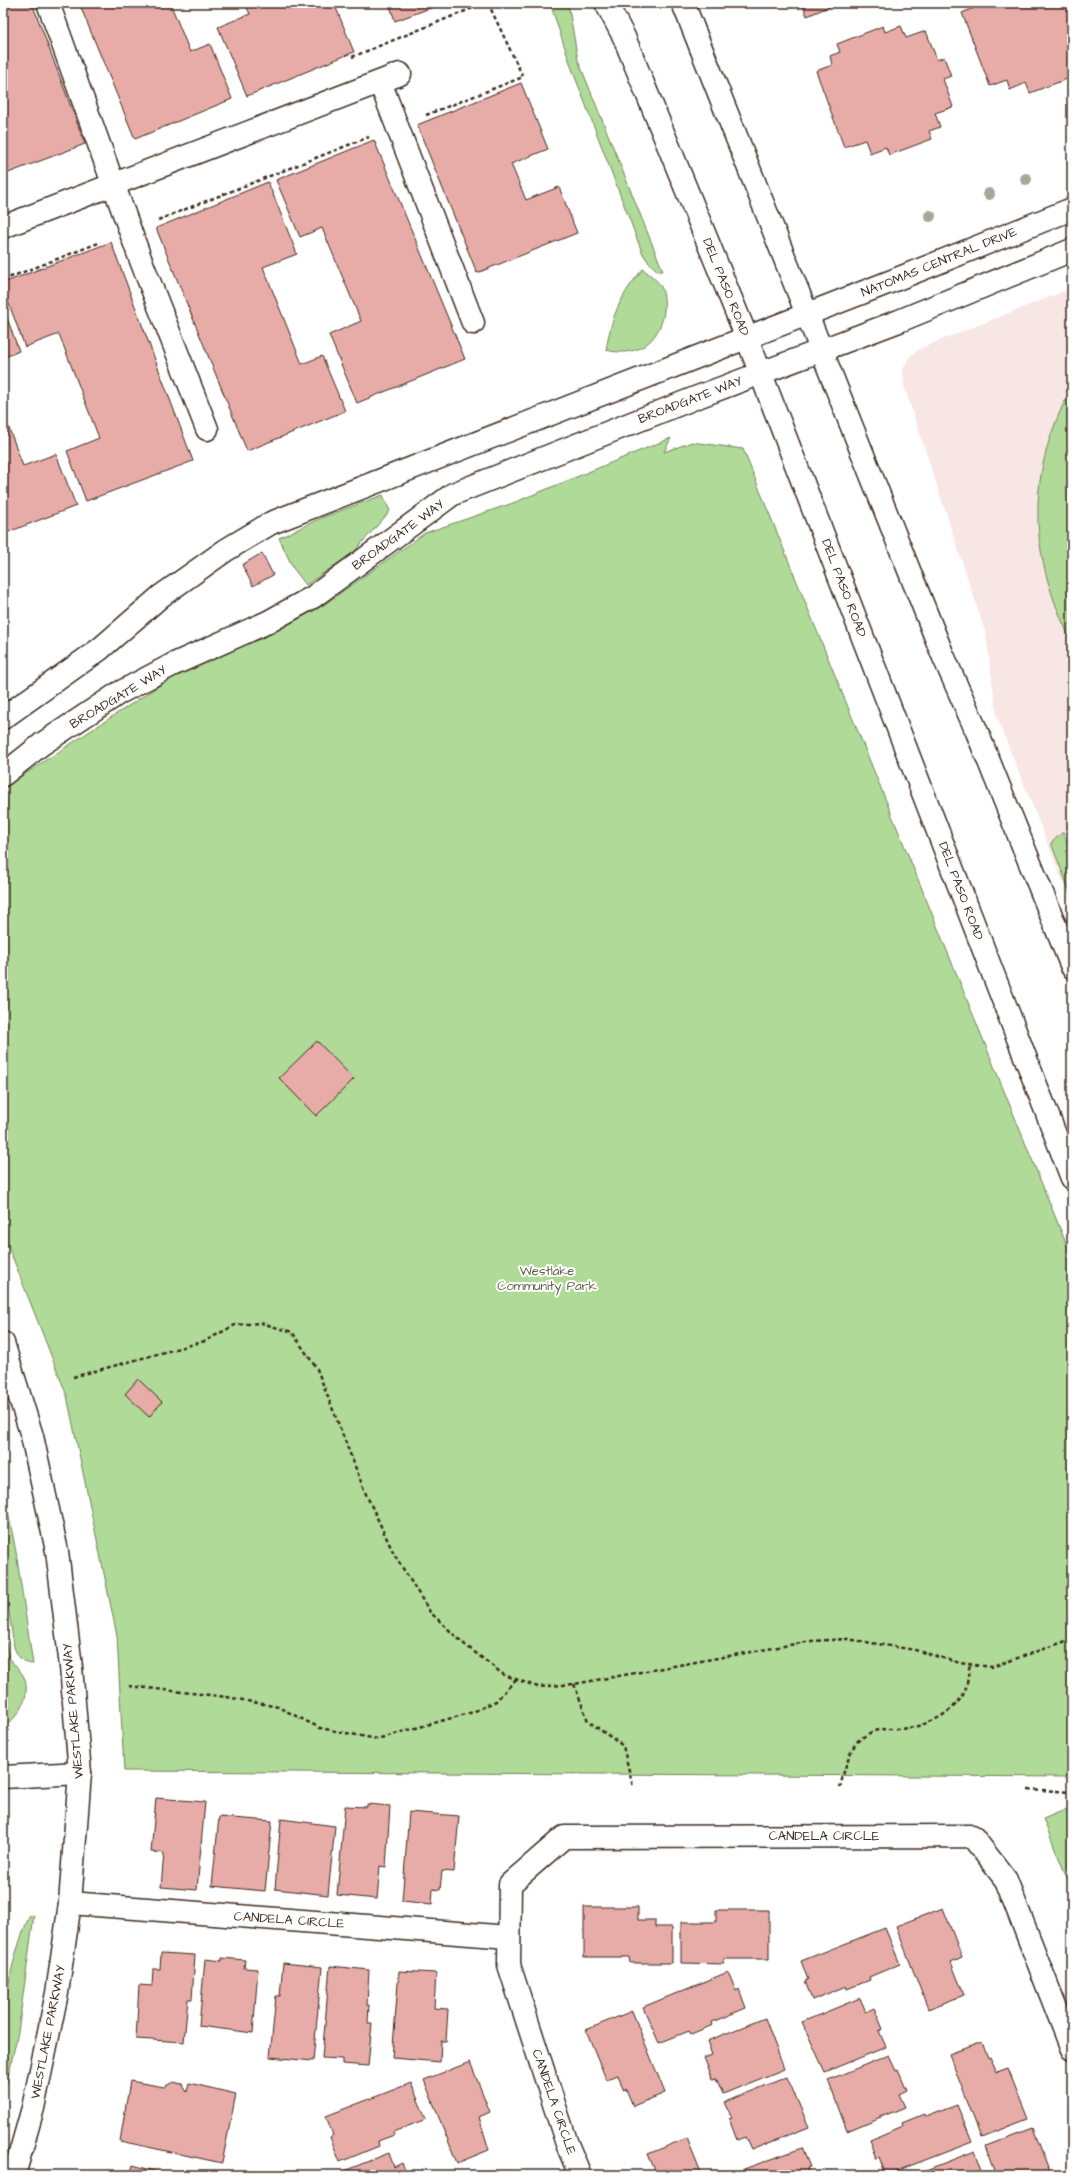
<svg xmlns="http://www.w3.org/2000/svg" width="1075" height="2178" font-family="'Architects Daughter',sans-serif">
  <rect width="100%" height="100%" fill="#fff"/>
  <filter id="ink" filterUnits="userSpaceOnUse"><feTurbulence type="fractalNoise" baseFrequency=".025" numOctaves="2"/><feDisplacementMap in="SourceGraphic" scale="8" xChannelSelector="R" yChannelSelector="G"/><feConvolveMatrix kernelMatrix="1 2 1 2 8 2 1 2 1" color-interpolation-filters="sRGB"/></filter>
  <g filter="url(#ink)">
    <polygon fill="#f8e6e5" points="1072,288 1072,904 997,718 986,634 904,386 903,370 909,357 921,348"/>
    <g fill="#afda98" stroke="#75825b">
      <path d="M550 3H568L578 60 663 271H658C651 265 646 260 642 252L572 69Z"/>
      <path d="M643 269C649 274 659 281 662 289 670 313 658 346 631 351 623 353 614 352 606 350 612 315 620 296 643 269Z"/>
      <path d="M1072 387V642C1028 554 1025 475 1072 387Z"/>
      <polygon points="671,438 664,452 692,442 743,449 1072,1258 1072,1777 124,1771 117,1636 67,1396 3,1233 3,790 11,783 171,678 322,606 425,533 513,503"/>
      <polygon points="383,495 390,511 353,553 306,585 293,568 279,538 321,518"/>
      <polygon points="1063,832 1072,854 1072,897 1051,843"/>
      <path d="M3 1486 16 1552 33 1664C23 1664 17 1656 14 1647L3 1569Z"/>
      <path d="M3 1623C5 1631 6 1653 10 1659 14 1666 22 1671 25 1679 30 1699 19 1717 3 1727Z"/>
      <polygon points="1072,1807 1072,1890 1043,1819"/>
      <path d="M34 1915 18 2032 3 2100V2045C6 2035 4 2028 5 2018 6 1984 16 1947 29 1917Z"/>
    </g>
    <g fill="#e7aca8" stroke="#3b2a1e">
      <polygon points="3,3 32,3 85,144 3,175"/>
      <polygon points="79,3 170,3 190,52 210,44 232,99 135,139"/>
      <polygon points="245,3 334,3 354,52 247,96 218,27 250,14"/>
      <polygon points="389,3 444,3 395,21"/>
      <polygon points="802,3 838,3 807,16"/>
      <polygon points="977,3 1072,3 1072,77 1030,93 1026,83 1010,90 1007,80 990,86 962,13 978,6"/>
      <polygon points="883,26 885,32 901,26 906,38 926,31 937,60 944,57 951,76 943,79 953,107 935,113 940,127 929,131 932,139 889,155 886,147 870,153 865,140 844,147 816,71 832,65 830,56 840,52 837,44"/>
      <polygon points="521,83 548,149 511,164 526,200 559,187 577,233 477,273 417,125"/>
      <polygon points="374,140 465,359 357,403 329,335 361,321 322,228 300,237 276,180"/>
      <polygon points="268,182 297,254 263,267 302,364 322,356 345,411 247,451 156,228"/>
      <polygon points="111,242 193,461 86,501 67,451 99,438 59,334 25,347 3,288 3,283"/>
      <polygon points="3,307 19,351 3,358"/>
      <polygon points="3,412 23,466 56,454 76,506 3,534"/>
      <polygon points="262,553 273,575 253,586 242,565"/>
      <polygon points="317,1041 354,1079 316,1116 279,1078"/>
      <polygon points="138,1379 162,1402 149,1417 125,1394"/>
      <polygon points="156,1798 205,1802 197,1890 161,1887 164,1853 151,1852"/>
      <polygon points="367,1804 390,1806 386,1867 380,1866 377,1899 337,1895 345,1806 367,1807"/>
      <polygon points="409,1812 459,1816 454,1872 442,1871 440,1890 433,1889 432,1904 402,1901"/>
      <polygon points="219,1817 272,1821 265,1891 212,1886"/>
      <polygon points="281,1819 335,1826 328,1895 275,1889"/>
      <polygon points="584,1907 638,1907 638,1920 655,1920 655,1927 672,1927 672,1963 630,1963 629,1957 584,1957"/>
      <polygon points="943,1908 962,1957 951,1962 964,1995 928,2009 896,1926"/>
      <polygon points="716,1910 769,1910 769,1959 724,1959 724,1964 681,1963 681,1922 716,1922"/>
      <polygon points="885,1928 900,1964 869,1977 870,1980 847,1989 846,1986 812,2000 805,1981 808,1980 801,1961"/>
      <polygon points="161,1953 195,1955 192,1999 188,1999 184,2042 136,2039 139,1985 152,1986 153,1969 160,1969"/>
      <polygon points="222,1958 245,1960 244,1968 258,1969 253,2033 199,2026 205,1959 222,1961"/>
      <polygon points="283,1963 322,1967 313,2061 270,2057 276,1996 280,1996"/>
      <polygon points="330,1966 369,1970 367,2005 369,2005 368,2023 372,2023 368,2066 342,2064 342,2059 322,2058"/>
      <polygon points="399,1971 436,1973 434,2008 448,2009 446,2041 441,2041 440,2062 392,2058"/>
      <polygon points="728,1972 736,1991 739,1989 746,2008 712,2022 713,2025 691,2034 689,2031 659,2043 643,2007"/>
      <polygon points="860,1998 866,2012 874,2008 883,2029 879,2031 886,2047 825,2072 802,2022"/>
      <polygon points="632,2011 665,2093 633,2106 626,2089 623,2090 618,2075 606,2079 586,2030"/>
      <polygon points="765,2018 784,2069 723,2094 716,2078 713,2079 704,2058 712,2055 707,2041"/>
      <polygon points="982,2042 988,2059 990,2058 997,2073 1008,2069 1028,2119 981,2137 949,2054"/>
      <polygon points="889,2055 896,2070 898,2069 907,2090 899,2094 905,2107 847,2131 828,2080"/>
      <polygon points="470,2062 490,2112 479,2117 489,2150 457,2163 424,2080"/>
      <polygon points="787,2077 809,2127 751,2150 745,2137 737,2140 729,2119 732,2118 725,2102"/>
      <polygon points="130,2081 164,2087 173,2082 182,2084 187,2092 189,2083 236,2094 222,2163 120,2141"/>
      <polygon points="411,2083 426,2119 393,2132 394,2135 378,2141 379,2146 340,2162 330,2137 333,2135 326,2116"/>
      <polygon points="957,2105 972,2142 886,2175 879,2157 876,2158 869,2140 903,2126 902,2123 924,2114 925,2117"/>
      <polygon points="1033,2128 1051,2175 997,2175 986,2146"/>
      <polygon points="687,2138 702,2175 657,2175 648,2154"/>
      <polygon points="802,2148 810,2167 807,2168 809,2175 737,2175 745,2172 744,2169"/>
      <polygon points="975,2151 984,2175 913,2175"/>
      <polygon points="389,2153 394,2167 402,2163 407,2175 334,2175"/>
      <polygon points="133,2165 169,2175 130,2175"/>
    </g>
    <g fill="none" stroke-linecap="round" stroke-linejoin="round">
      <defs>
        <g id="service">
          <polyline points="48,3 140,258 207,429"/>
          <polyline points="380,82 473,323"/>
          <polyline points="3,227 400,74"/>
        </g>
        <g id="minor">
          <polyline points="3,718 100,649 161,596 226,550 271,523 882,285 1072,209"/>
          <polyline points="3,775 42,744 119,693 172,665 268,622 313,597 453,494 695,398 899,321 1072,250"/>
          <polyline points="3,1343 32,1436 57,1551 71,1667 80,1773 70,1903 57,1993 33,2108 14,2175"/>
          <polyline points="3,1777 80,1773"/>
          <polyline points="70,1903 509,1937"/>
          <polyline points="580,2175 567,2144 509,1965 510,1884 564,1837 972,1836 1006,1880 1072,2049"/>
        </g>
        <g id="tertiary">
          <polyline points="606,3 624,37 747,338 1072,1178"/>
          <polyline points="683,3 942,653 977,732 1072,967"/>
        </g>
      </defs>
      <use href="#service" stroke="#3b2a1e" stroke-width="25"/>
      <use href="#minor" stroke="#3b2a1e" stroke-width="25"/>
      <use href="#tertiary" stroke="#3b2a1e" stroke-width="25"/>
      <g stroke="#3b2a1e" stroke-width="2.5" stroke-dasharray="4 3" stroke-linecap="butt">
        <polyline points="352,57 485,3"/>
        <polyline points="426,115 523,77 488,3"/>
        <polyline points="158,220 369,137"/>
        <polyline points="3,280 101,242"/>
        <polyline points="73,1377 205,1341 235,1325 261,1323 292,1332 317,1369 365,1492 394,1554 430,1612 464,1644 504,1675 538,1687 574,1684 811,1641 847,1639 915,1650 960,1663 992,1667 1072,1639"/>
        <polyline points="574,1684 588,1721 623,1746 633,1787"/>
        <polyline points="129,1686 227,1697 278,1707 320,1728 377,1739 473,1712 496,1701 516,1679"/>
        <path d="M840 1788C843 1775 849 1749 859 1740 880 1724 887 1731 908 1728 930 1725 956 1711 965 1691 968 1683 968 1672 970 1664"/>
        <polyline points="1028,1789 1072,1792"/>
      </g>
      <use href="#service" stroke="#fff" stroke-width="22"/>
      <use href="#minor" stroke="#fff" stroke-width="22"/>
      <use href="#tertiary" stroke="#fff" stroke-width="22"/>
    </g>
    <g fill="#a6a798">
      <circle cx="1026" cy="179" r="6"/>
      <circle cx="989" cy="194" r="6"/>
      <circle cx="930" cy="216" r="6"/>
    </g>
  </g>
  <g text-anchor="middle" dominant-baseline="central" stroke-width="4" stroke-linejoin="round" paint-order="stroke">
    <g font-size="13" fill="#3b2a1e" stroke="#fff">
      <text transform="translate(939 262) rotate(-22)">NATOMAS CENTRAL DRIVE</text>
      <text transform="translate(726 287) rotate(68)">DEL PASO ROAD</text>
      <text transform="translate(690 400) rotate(-21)">BROADGATE WAY</text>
      <text transform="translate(398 535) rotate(-36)">BROADGATE WAY</text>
      <text transform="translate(844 588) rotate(69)">DEL PASO ROAD</text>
      <text transform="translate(118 697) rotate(-31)">BROADGATE WAY</text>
      <text transform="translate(961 891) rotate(69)">DEL PASO ROAD</text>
      <text transform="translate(73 1711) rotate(-95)">WESTLAKE PARKWAY</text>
      <text x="824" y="1836">CANDELA CIRCLE</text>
      <text transform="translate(289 1920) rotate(4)">CANDELA CIRCLE</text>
      <text transform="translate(48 2032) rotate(-79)">WESTLAKE PARKWAY</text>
      <text transform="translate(554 2102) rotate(71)">CANDELA CIRCLE</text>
    </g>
    <g font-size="13" fill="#5e5f43" stroke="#fff">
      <text x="547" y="1271">Westlake<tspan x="547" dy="15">Community Park</tspan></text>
    </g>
  </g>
  <rect width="1075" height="2178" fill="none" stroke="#fff" stroke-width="16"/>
  <rect x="8" y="8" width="1059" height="2162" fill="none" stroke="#3b2a1e" stroke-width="1.5" filter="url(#ink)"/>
</svg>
